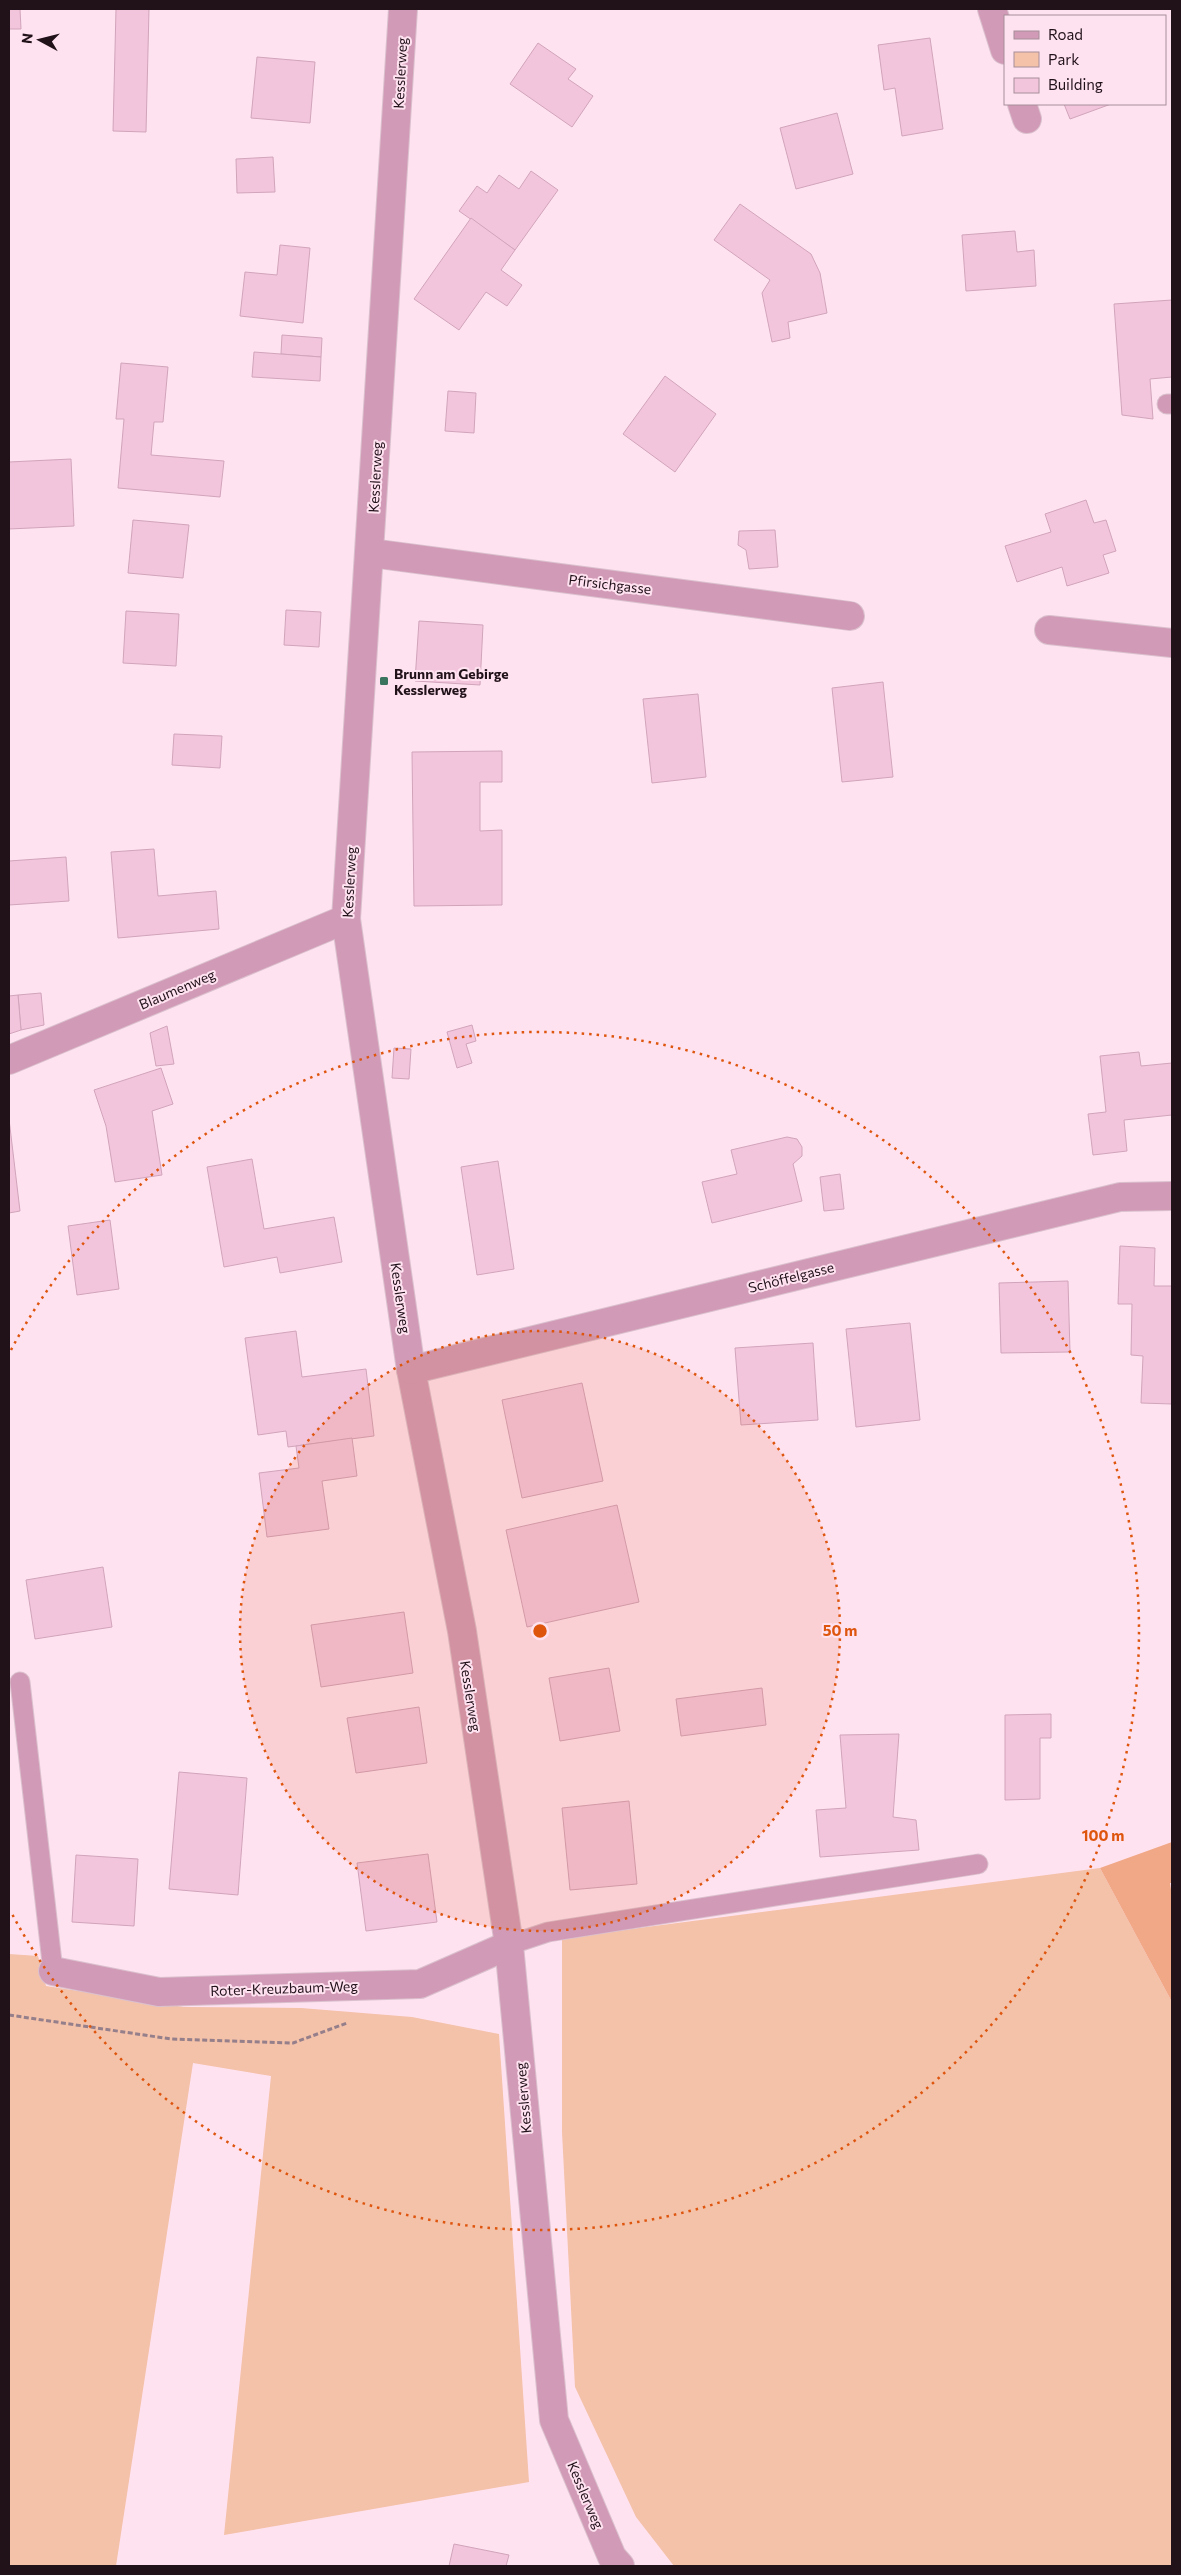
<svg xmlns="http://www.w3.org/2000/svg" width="1181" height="2575" font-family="Commissioner,sans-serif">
  <rect width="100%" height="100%" fill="#ffe2f0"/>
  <g fill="#f4c1a9">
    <polygon points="1100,1868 1172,2002 1172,2566 674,2566 636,2517 575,2387 562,2132 562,1938"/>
    <polygon points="9,1954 38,1956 46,1986 184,2007 301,2008 412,2017 499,2034 529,2482 224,2535 271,2076 193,2063 116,2566 9,2566"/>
  </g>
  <polygon fill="#f1a886" points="1172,1842 1172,1883 1170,1883 1172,1896 1172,2002 1100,1868"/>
  <g fill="#f3c5dd" stroke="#d1a4bb">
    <polygon points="9,9 20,9 21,29 9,29"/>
    <polygon points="116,9 149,9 146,132 113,131"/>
    <polygon points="930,38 943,129 902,136 895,88 884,90 878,45"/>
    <polygon points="538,43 576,69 568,79 593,96 572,127 510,84"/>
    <polygon points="257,57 315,62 310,123 251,118"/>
    <polygon points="1064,104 1111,104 1070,119"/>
    <polygon points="837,113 853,174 796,189 780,128"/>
    <polygon points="273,157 275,192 237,193 236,159"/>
    <polygon points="531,171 558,190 515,250 459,211 477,186 487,193 499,175 519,189"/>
    <polygon points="740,204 811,254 820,273 827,313 788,322 790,338 772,342 762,293 770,280 714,240"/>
    <polygon points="471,218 515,250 501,270 522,285 507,306 486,292 459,330 414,299"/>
    <polygon points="1015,231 1017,252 1034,250 1036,286 966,291 962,235"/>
    <polygon points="280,245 310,248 303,323 240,316 245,272 277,275"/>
    <polygon points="1172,300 1172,377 1150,379 1153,419 1122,415 1114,304"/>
    <polygon points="282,335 322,338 321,357 281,354"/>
    <polygon points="254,352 321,357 320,381 252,377"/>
    <polygon points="121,363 168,367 163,422 154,422 151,455 224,461 220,497 118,488 124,419 116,419"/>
    <polygon points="665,376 716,414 675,472 623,434"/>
    <polygon points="448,391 476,393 474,433 445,431"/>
    <polygon points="71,459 74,526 9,529 9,462"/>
    <polygon points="1086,500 1094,523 1106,520 1116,551 1103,555 1109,573 1067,586 1062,567 1017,582 1005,546 1051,532 1045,514"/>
    <polygon points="133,520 189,525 183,578 128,573"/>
    <polygon points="775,530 778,567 749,569 746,550 738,545 739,531"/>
    <polygon points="286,610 321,612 319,647 284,645"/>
    <polygon points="126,611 179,614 176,666 123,663"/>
    <polygon points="419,621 483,625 480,685 415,681"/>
    <polygon points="883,682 893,777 842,782 832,688"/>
    <polygon points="698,694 706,777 652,783 643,699"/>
    <polygon points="174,734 222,736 220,768 172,765"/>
    <polygon points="502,751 502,782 480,782 480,831 502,830 502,905 414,906 412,752"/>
    <polygon points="154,849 158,896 216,891 219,929 118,938 111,852"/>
    <polygon points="66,857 69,901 9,905 9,861"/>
    <polygon points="41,993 44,1025 21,1030 18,995"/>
    <polygon points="18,995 21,1030 9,1034 9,996"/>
    <polygon points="472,1025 476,1041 466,1044 472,1063 457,1068 447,1032"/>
    <polygon points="167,1026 174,1064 156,1066 150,1033"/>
    <polygon points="394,1048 411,1049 409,1079 392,1078"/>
    <polygon points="1139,1052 1141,1066 1172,1063 1172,1115 1124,1120 1127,1151 1093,1155 1088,1114 1106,1112 1100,1056"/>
    <polygon points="161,1068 173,1104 152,1111 162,1175 115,1182 106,1126 94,1090"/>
    <polygon points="9,1119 20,1211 9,1213"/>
    <polygon points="787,1137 797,1139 802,1147 802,1156 793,1164 802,1201 712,1223 702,1182 737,1174 731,1150"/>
    <polygon points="252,1159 264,1229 334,1217 342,1262 280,1273 277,1257 224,1267 207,1167"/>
    <polygon points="498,1161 514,1269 477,1275 461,1167"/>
    <polygon points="840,1174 844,1209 824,1211 820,1177"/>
    <polygon points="110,1220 119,1289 77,1295 68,1226"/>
    <polygon points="1120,1246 1155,1248 1154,1286 1172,1286 1172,1404 1141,1403 1143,1356 1131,1355 1132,1304 1118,1304"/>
    <polygon points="1068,1281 1070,1352 1001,1353 999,1283"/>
    <polygon points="910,1323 920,1420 856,1427 846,1329"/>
    <polygon points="296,1331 302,1377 366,1369 374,1436 288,1447 286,1431 258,1435 245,1338"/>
    <polygon points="813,1343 818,1420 741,1425 735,1348"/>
    <polygon points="582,1383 603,1481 522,1498 502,1400"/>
    <polygon points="352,1438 357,1476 322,1481 329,1529 267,1537 259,1473 299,1468 296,1446"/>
    <polygon points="617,1505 639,1602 527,1627 506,1530"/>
    <polygon points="103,1567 112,1627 35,1639 26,1580"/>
    <polygon points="404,1612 413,1673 321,1687 311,1625"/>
    <polygon points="609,1668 620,1731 560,1741 549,1678"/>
    <polygon points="762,1688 766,1725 681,1736 676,1699"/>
    <polygon points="419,1707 427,1763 356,1773 347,1718"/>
    <polygon points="1051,1714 1051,1738 1040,1738 1040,1799 1005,1800 1005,1715"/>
    <polygon points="899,1734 893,1817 916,1820 919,1850 820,1857 816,1810 846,1808 840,1735"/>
    <polygon points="179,1772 247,1778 238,1895 169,1889"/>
    <polygon points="629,1801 637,1884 570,1890 562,1808"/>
    <polygon points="428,1854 437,1922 366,1931 357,1863"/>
    <polygon points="76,1855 138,1859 134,1926 72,1922"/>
    <polygon points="454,2544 509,2555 506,2566 449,2566"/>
  </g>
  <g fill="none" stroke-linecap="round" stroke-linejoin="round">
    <defs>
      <g id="lane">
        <polyline points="1167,404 1172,404"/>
        <polyline points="20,1682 53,1971"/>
        <polyline points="509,1945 548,1932 978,1864"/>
      </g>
      <g id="street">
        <polyline points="403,9 346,919 411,1370 462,1631 509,1945 554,2420 612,2557 620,2566"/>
        <polyline points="992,9 1005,50"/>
        <polyline points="1022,104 1027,119"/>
        <polyline points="371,553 850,616"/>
        <polyline points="1049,630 1172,643"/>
        <polyline points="9,1060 346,919"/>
        <polyline points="411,1370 1120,1197 1172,1196"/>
        <polyline points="53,1971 159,1992 420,1984 509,1945"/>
      </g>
    </defs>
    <use href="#lane" stroke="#dbc1ce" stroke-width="21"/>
    <use href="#street" stroke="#dbc1ce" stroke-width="30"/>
    <polyline stroke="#957f8a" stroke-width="3" stroke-dasharray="5 2.5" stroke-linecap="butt" points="9,2015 171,2039 293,2043 347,2023"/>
    <use href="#lane" stroke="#d19bb7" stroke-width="19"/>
    <use href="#street" stroke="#d19bb7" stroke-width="28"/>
  </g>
  <circle cx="540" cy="1631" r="300" fill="#de550d" fill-opacity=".12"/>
  <g fill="none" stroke="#de550d" stroke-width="2.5" stroke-dasharray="2.5 5">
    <circle cx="540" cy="1631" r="300"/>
    <path d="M11 1350A599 599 0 1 1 11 1912"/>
  </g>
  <rect fill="#3a745e" stroke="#ffe2f0" stroke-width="2" x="379" y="676" width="10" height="10" rx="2.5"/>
  <g text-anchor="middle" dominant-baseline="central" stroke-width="4" stroke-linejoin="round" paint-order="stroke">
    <g font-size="14" fill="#211119" stroke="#ffe2f0">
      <text transform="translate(400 73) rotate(-87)">Kesslerweg</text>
      <text transform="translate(375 477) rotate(-87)">Kesslerweg</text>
      <text transform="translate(610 584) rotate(7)">Pfirsichgasse</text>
      <text transform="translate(349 882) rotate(-87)">Kesslerweg</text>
      <text transform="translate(177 989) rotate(-23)">Blaumenweg</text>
      <text transform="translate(791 1277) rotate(-14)">Schöffelgasse</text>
      <text transform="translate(401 1298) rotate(82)">Kesslerweg</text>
      <text transform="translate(471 1696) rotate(81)">Kesslerweg</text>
      <text transform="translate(284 1988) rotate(-2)">Roter-Kreuzbaum-Weg</text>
      <text transform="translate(523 2098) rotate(-95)">Kesslerweg</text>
      <text transform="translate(586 2495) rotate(67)">Kesslerweg</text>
    </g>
    <g font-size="14" font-weight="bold" fill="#211119" stroke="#ffe2f0" text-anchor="start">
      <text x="394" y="673">Brunn am Gebirge<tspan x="394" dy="16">Kesslerweg</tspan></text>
    </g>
  </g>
  <circle cx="540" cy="1631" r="8" fill="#de550d" stroke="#ffe2f0" stroke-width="2.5"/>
  <g font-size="15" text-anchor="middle" font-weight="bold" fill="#de550d" stroke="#ffe2f0" stroke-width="4" stroke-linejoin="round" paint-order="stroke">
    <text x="840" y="1636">50 m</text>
    <text x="1103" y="1841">100 m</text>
  </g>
  <rect width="1181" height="2575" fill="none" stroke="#211119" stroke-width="20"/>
  <rect x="1004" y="15" width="162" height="90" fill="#ffe2f0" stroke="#a68e9a"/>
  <rect x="1014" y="31" width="25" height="8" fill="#d19bb7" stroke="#a68e9a"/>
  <text x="1048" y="40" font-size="15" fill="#211119">Road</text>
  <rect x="1014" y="52" width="25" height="15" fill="#f4c1a9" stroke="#a68e9a"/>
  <text x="1048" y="65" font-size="15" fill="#211119">Park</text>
  <rect x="1014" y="78" width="25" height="15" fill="#f3c5dd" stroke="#a68e9a"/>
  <text x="1048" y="90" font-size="15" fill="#211119">Building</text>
  <g transform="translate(40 40) rotate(277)" stroke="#ffe2f0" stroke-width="4" paint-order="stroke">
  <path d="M0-4L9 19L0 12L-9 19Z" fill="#211119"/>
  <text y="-8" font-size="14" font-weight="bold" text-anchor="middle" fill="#211119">N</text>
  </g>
</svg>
